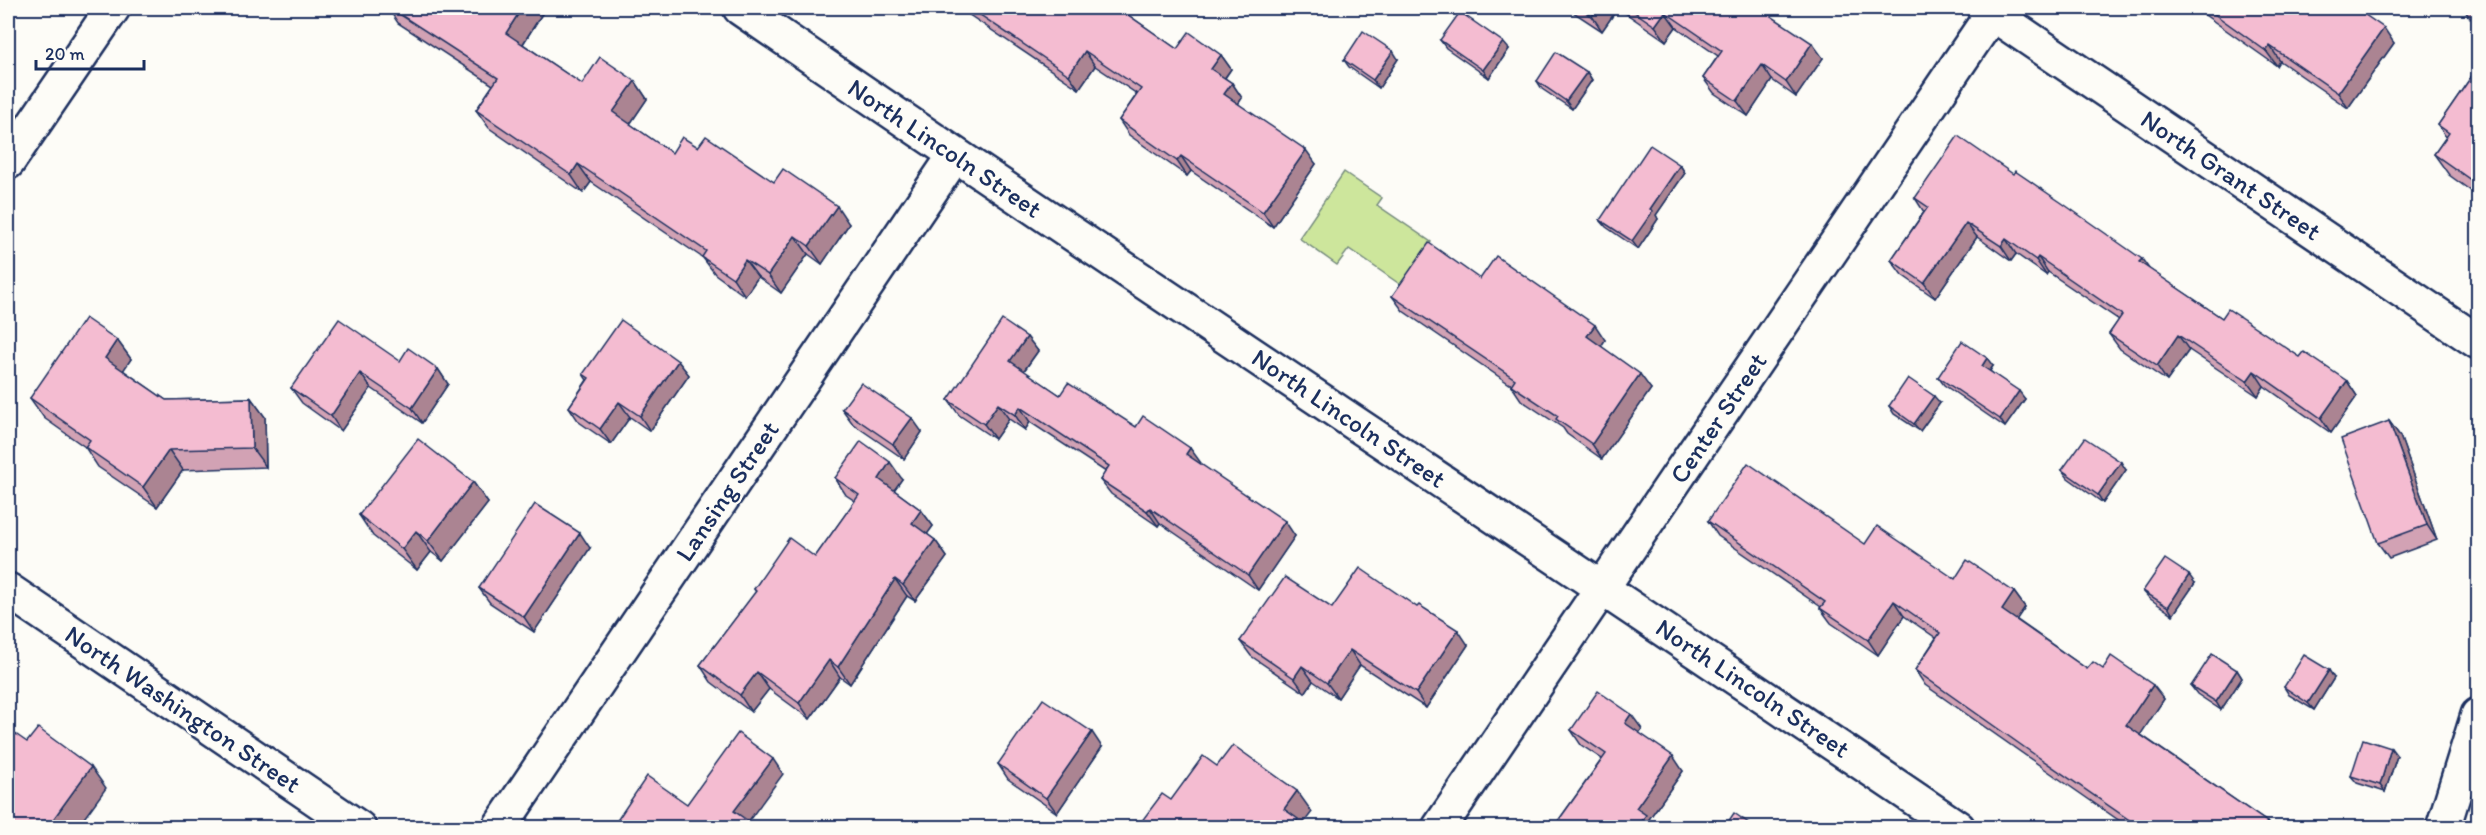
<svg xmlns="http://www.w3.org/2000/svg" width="2486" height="835" font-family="Itim,sans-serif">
  <rect width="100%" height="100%" fill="#fdfcf7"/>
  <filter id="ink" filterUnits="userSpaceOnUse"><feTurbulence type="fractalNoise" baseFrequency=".0167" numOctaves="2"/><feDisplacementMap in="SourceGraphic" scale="12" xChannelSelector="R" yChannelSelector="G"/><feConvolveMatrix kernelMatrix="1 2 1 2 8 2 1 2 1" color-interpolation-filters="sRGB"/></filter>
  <g filter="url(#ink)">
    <polygon fill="#cde69c" stroke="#748a7d" stroke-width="1.5" points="1344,172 1382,198 1377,205 1431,242 1401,285 1349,249 1337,265 1299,238"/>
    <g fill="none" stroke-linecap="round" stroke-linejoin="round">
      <defs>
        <g id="street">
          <path d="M740 8C1143 285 1553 553 1958 828"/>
          <polyline points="1984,8 2478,342"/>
          <polyline points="8,162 113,8"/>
          <polyline points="8,590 359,828"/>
          <polyline points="499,828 955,155"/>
          <polyline points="1439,828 1996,8"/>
        </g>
        <polyline id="primary" points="2443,828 2478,715"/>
      </defs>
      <use href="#street" stroke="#1b2f5e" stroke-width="38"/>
      <use href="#primary" stroke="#1b2f5e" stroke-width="38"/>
      <use href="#street" stroke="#fdfcf7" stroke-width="33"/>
      <use href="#primary" stroke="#fdfcf7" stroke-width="33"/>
    </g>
    <g fill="#d2a2b4" stroke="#1b2f5e" stroke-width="1.5">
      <polygon points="388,8 544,8 545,9 523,44 582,84 635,81 647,99 630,124 672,153 698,147 774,182 849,224 822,264 808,254 781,293 758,277 745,296 715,274 703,258 591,182 583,193 489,128 476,110 493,85 398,23"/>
      <polygon points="959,8 1132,8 1127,14 1177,49 1221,55 1231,69 1225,78 1232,83 1242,98 1238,104 1316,164 1273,227 1191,171 1187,176 1129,135 1119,120 1137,94 1095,66 1079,89"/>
      <polygon points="1567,8 1759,8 1823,58 1796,97 1772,80 1748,116 1714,93 1703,78 1718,56 1676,27 1666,41 1618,8 1602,31"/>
      <polygon points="2195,8 2355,8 2394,43 2348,108 2280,61 2277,66"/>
      <polygon points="2463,8 2478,8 2478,24 2470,18"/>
      <polygon points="1440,40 1509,49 1489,78 1446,48"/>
      <polygon points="1398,59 1379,88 1349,67 1344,60"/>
      <polygon points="2478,67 2478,196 2449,175 2434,154 2446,137 2438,125"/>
      <polygon points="1587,72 1592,80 1572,109 1542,89 1537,81"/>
      <polygon points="1680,165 1685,173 1656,215 1658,219 1638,249 1606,227 1600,220"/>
      <polygon points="1915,198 2149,269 2222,318 2347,381 2357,396 2331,433 2264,386 2258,396 2189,350 2167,381 2120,349 2109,334 2119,320 2048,272 2046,275 2016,254 2011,261 1977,237 1935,298 1902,275 1891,260 1924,212"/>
      <polygon points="1480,279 1605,340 1601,346 1651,389 1602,459 1567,434 1563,428 1521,400 1511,385 1403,311 1392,296"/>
      <polygon points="1027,337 1038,351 1024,371 1060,395 1136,427 1190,448 1200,464 1295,536 1258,590 1160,523 1158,526 1111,494 1100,480 1106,472 1030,422 1025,430 1009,419 995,439 959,415 948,400"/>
      <polygon points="117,340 131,359 123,370 166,400 251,398 265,417 266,467 183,470 157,507 98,467 85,447 44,418 30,398"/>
      <polygon points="400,361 438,369 448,384 422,423 371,388 341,431 302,403 291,388"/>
      <polygon points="678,361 689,375 650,431 630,417 611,444 579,422 569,407 587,380 583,374"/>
      <polygon points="1993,366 1990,371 2025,399 2005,427 1944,385 1938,377"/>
      <polygon points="1940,403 1920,431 1894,414 1889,406"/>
      <polygon points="842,409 922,432 904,459 853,424"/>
      <polygon points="2389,421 2400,436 2437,540 2389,558 2378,543"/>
      <polygon points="2062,470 2126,470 2103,503 2068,478"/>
      <polygon points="835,478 902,479 894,490 921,510 933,526 927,534 935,540 947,557 915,601 907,596 850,684 840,677 810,719 769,689 751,712 711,682 700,665 756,592 754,589 815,557 855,501 846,495"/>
      <polygon points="473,482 488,503 443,561 431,552 417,570 373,536 359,515"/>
      <polygon points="1708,521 1865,544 1955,579 2014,592 2025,607 2016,619 2087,669 2103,669 2164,699 2140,734 2267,822 2271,828 2130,828 2042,767 1925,685 1915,670 1936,638 1904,616 1878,655 1831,623 1820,608 1821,607 1718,536"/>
      <polygon points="590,548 534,632 490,603 479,588"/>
      <polygon points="2195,583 2173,615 2149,598 2143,591"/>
      <polygon points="1332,608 1468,645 1426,708 1360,665 1338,698 1313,681 1305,693 1251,656 1240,641"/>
      <polygon points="2237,670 2242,678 2221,710 2197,694 2191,686"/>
      <polygon points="2334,678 2314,710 2289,695 2284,687"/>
      <polygon points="1642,729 1639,733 1683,771 1649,819 1655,828 1553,828 1602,759 1581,745 1571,730"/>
      <polygon points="1102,747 1057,813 1008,779 998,764"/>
      <polygon points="2397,756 2385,792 2357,783 2351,776"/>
    </g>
    <g fill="#ab8492" stroke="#1b2f5e" stroke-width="1.5">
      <polygon points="522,8 544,8 545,9 519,50 506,33"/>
      <polygon points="1116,8 1132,8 1124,19"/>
      <polygon points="1598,8 1618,8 1602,31 1592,16"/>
      <polygon points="1665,12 1676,27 1666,41 1655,26"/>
      <polygon points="2384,28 2394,43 2348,108 2338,93"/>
      <polygon points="1503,42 1509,49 1489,78 1483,70"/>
      <polygon points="1812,43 1823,58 1796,97 1786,82"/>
      <polygon points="2270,46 2280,61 2277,66 2266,51"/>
      <polygon points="1085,51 1095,66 1079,89 1069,75"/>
      <polygon points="1393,51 1398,59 1379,88 1373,80"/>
      <polygon points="1221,55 1231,69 1221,83 1211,69"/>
      <polygon points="1762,65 1772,80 1748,116 1737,101"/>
      <polygon points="1587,72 1592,80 1572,109 1566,101"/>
      <polygon points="635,81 647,99 626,130 613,112"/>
      <polygon points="1232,83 1242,98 1235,109 1224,94"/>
      <polygon points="1306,150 1316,164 1273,227 1263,212"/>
      <polygon points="1181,156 1191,171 1187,176 1177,161"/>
      <polygon points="578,164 591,182 583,193 571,175"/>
      <polygon points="1680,165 1685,173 1656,215 1658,219 1638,249 1632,241 1650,209"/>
      <polygon points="837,206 849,224 822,264 809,246"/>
      <polygon points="1966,223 1977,237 1935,298 1924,283"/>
      <polygon points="795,236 808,254 781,293 768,275"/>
      <polygon points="2006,239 2016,254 2011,261 2001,246"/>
      <polygon points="2038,257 2048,272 2046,275 2036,260"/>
      <polygon points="2142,259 2152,273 2139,262"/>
      <polygon points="745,260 758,277 745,296 733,278"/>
      <polygon points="1595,325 1605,340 1598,351 1587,336"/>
      <polygon points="2178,335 2189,350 2167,381 2157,366"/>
      <polygon points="1027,337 1038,351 1020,376 1010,361"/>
      <polygon points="117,340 131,359 119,377 105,358"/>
      <polygon points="1987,358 1993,366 1988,373 1982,366"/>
      <polygon points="678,361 689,375 650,431 640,416"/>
      <polygon points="438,369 448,384 422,423 412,408"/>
      <polygon points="2254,371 2264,386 2258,396 2247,381"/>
      <polygon points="360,373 371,388 341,431 331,416"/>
      <polygon points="1640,374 1651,389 1602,459 1592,444"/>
      <polygon points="2347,381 2357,396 2331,433 2321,418"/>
      <polygon points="2019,391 2025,399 2005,427 2000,419"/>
      <polygon points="1934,396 1940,403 1920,431 1914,424"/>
      <polygon points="251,398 265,417 266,467 252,448"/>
      <polygon points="619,402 630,417 611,444 600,429"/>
      <polygon points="998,404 1009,419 995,439 984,424"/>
      <polygon points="1020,407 1030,422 1025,430 1015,415"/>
      <polygon points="912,418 922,432 904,459 893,444"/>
      <polygon points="2389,421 2400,436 2437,540 2427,525"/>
      <polygon points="1190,448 1201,463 1197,469 1186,454"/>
      <polygon points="169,450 183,470 157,507 143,487"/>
      <polygon points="890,462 902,479 890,496 879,479"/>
      <polygon points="2121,462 2126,470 2103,503 2098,495"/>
      <polygon points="473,482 488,503 443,561 428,541"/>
      <polygon points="1150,508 1160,523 1158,526 1147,511"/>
      <polygon points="921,510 933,526 923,540 912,523"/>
      <polygon points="1285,521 1295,536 1258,590 1248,575"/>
      <polygon points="416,531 431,552 417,570 402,549"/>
      <polygon points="580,533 590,548 534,632 524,617"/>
      <polygon points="935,540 947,557 915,601 903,585"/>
      <polygon points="2189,575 2195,583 2173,615 2168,607"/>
      <polygon points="895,579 907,596 850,684 838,667"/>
      <polygon points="2014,592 2025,607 2013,625 2002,610"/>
      <polygon points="1894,601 1904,616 1878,655 1868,640"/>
      <polygon points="1458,630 1468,645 1426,708 1416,693"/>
      <polygon points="1350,650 1360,665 1338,698 1327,683"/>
      <polygon points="829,660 840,677 810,719 799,703"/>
      <polygon points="1302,666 1313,681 1305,693 1294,678"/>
      <polygon points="2237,670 2242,678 2221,710 2216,702"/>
      <polygon points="2329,670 2334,678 2314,710 2308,703"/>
      <polygon points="757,672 769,689 751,712 740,695"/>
      <polygon points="2153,685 2164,699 2137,740 2126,725"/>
      <polygon points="1631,714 1642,729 1635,738 1625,723"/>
      <polygon points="1092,732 1102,747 1057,813 1046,798"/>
      <polygon points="2391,748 2397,756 2385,792 2380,785"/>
      <polygon points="1673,756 1683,771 1649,819 1655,828 1637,828 1636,808"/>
      <polygon points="773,759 783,774 745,826 734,811"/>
      <polygon points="91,767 106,788 77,828 51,828 49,825"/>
      <polygon points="1297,791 1312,812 1302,825 1304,828 1292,828 1284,809"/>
      <polygon points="2267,822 2271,828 2265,828 2264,826"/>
    </g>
    <g fill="#f4bcd1" stroke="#1b2f5e" stroke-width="1.5">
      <polygon points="390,8 522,8 506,33 582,84 600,57 635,81 613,112 672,153 682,137 698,147 706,136 774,182 783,169 837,206 809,246 795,236 768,275 745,260 733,278 702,257 706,251 578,164 571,175 476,110 498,78"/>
      <polygon points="970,8 1118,8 1177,49 1189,32 1221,55 1211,69 1232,83 1224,94 1306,150 1263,212 1181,156 1177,161 1119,120 1141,89 1085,51 1069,75"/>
      <polygon points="1578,8 1598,8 1592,16"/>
      <polygon points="1629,8 1759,8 1812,43 1786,82 1762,65 1737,101 1703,78 1722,51 1665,12 1655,26"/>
      <polygon points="2206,8 2355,8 2384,28 2338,93 2270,46 2266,51"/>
      <polygon points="2466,8 2478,8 2478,17"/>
      <polygon points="1460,12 1503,42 1483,70 1440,40"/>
      <polygon points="1363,31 1393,51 1373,80 1344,60"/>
      <polygon points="1556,52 1587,72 1566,101 1537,81"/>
      <polygon points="2478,67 2478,185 2434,154 2449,133 2438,125"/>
      <polygon points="1958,136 2013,174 2015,171 2062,203 2142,259 2139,262 2222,318 2228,309 2300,357 2304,352 2347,381 2321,418 2254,371 2247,381 2178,335 2157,366 2109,334 2122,315 2038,257 2036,260 2006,239 2001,246 1966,223 1924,283 1891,260 1928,207 1915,198"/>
      <polygon points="1650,145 1680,165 1650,209 1653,211 1632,241 1600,220"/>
      <polygon points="1429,243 1480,279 1496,256 1595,325 1587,336 1640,374 1592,444 1556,419 1558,416 1511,385 1515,379 1392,296"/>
      <polygon points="85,318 117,340 105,358 166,400 251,398 252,448 169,450 143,487 85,447 90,440 30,398"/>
      <polygon points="339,319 400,361 408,348 438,369 412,408 360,373 331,416 291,388"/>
      <polygon points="621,320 678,361 640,416 619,402 600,429 569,407 589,378 583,374"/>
      <polygon points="1002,320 1027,337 1010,361 1060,395 1068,383 1136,427 1143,416 1190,448 1186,454 1285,521 1248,575 1150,508 1147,511 1100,480 1109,466 1020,407 1015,415 998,404 984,424 948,400"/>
      <polygon points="1962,341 1987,358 1982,366 2019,391 2000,419 1938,377"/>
      <polygon points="1908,378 1934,396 1914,424 1889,406"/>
      <polygon points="861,383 912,418 893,444 842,409"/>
      <polygon points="2389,421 2427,525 2378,543 2341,439"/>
      <polygon points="2085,438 2121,462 2098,495 2062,470"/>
      <polygon points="418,439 473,482 428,541 416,531 402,549 359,515"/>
      <polygon points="861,441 890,462 879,479 921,510 912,523 935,540 903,585 895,579 838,667 829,660 799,703 757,672 740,695 700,665 756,591 754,589 789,538 815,557 859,495 835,478"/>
      <polygon points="1748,463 1865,544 1877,526 1955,579 1967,560 2014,592 2002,610 2087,669 2093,662 2103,669 2111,656 2153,685 2126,725 2267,822 2264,826 2266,828 2141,828 2031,752 1915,670 1940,633 1894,601 1868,640 1820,608 1825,602 1708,521"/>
      <polygon points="535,504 580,533 524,617 479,588"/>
      <polygon points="2165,559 2189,575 2168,607 2143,591"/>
      <polygon points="1360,568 1417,607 1419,605 1458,630 1416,693 1350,650 1327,683 1302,666 1294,678 1240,641 1285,577 1332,608"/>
      <polygon points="2212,654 2237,670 2216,702 2191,686"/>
      <polygon points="2304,655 2329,670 2308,703 2284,687"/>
      <polygon points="1598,691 1631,714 1625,723 1673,756 1636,808 1646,815 1637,828 1553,828 1606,754 1571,730"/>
      <polygon points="1043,699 1092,732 1046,798 998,764"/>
      <polygon points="38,728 91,767 49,825 53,828 8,828 8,818 10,815 8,813 8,742 14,733 27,742"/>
      <polygon points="738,733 773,759 734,811 758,828 612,828 647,776 687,804"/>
      <polygon points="2363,739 2391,748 2380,785 2351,776"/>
      <polygon points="1233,745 1297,791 1284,809 1298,819 1292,828 1149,828 1141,822 1162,794 1171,800 1203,756 1217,766"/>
      <polygon points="1734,813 1756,828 1724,828"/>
    </g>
  </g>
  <g text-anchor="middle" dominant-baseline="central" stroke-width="4.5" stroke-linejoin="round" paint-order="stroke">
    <g font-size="26" fill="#1b2f5e" stroke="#fdfcf7">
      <text transform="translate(945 148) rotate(34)">North Lincoln Street</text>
      <text transform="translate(2231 175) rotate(34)">North Grant Street</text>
      <text transform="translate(1349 418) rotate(34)">North Lincoln Street</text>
      <text transform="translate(1718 418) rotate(-56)">Center Street</text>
      <text transform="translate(727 491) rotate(-56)">Lansing Street</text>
      <text transform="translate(1753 688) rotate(34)">North Lincoln Street</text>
      <text transform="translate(183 709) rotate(34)">North Washington Street</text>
    </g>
  </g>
  <rect width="2486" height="835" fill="none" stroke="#fdfcf7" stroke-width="30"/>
  <rect x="15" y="15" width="2456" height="805" fill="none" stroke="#1b2f5e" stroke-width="2" filter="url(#ink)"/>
  <path d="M36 60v9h108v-9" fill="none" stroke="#1b2f5e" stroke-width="3"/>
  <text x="45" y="60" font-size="18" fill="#1b2f5e" stroke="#fdfcf7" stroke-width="4.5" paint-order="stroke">20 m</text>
</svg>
